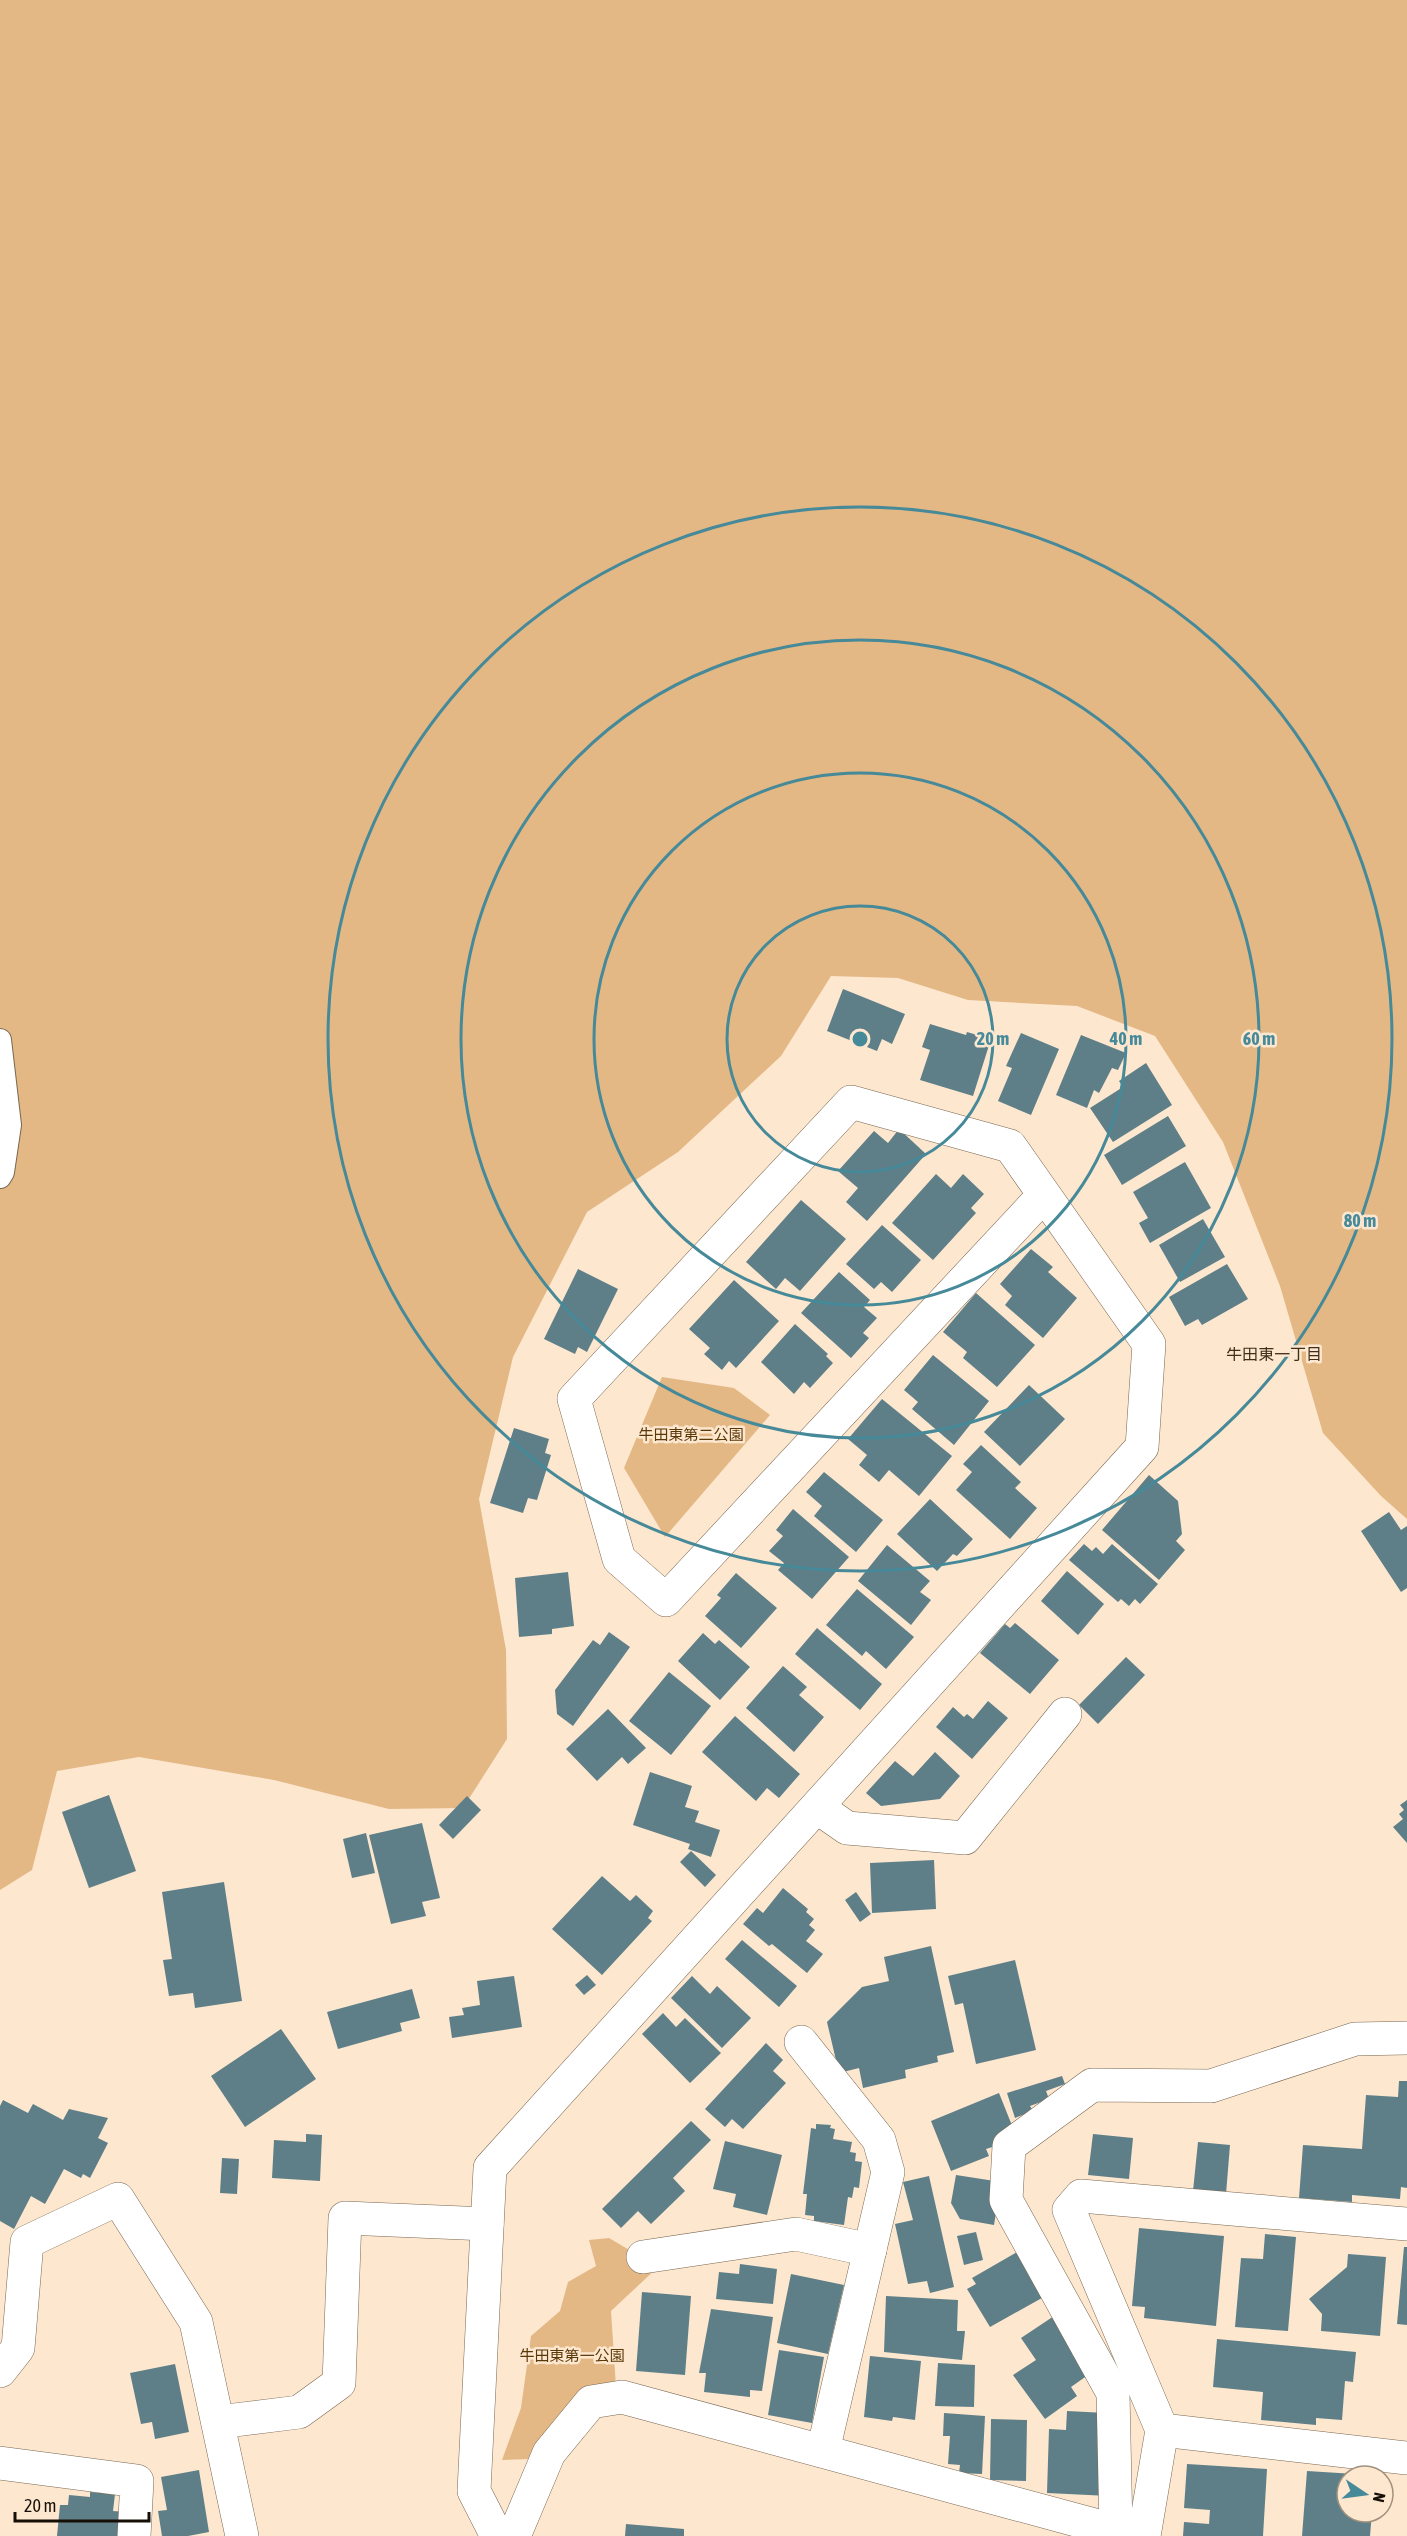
<svg xmlns="http://www.w3.org/2000/svg" width="1407" height="2536" font-family="'Asap Condensed','Noto Sans JP',sans-serif">
  <rect width="100%" height="100%" fill="#fde7cf"/>
  <g fill="#e3b885">
    <polygon points="0,0 1407,0 1407,1519 1381,1496 1323,1433 1280,1286 1223,1142 1155,1036 1077,1006 968,1000 898,978 831,976 781,1056 678,1152 587,1212 513,1357 479,1499 506,1650 507,1739 463,1808 389,1809 274,1780 139,1757 57,1771 32,1870 0,1890"/>
    <polygon points="662,1377 734,1388 770,1415 665,1537 624,1468"/>
    <polygon points="609,2238 658,2267 611,2311 616,2387 530,2459 502,2460 521,2408 531,2336 560,2311 568,2282 596,2266 589,2240"/>
  </g>
  <g fill="#5e7f88">
    <polygon points="843,989 905,1014 892,1044 882,1039 877,1051 827,1031"/>
    <polygon points="930,1024 966,1035 967,1032 991,1039 973,1096 920,1080 930,1050 922,1047"/>
    <polygon points="1021,1033 1059,1049 1031,1115 998,1101 1012,1068 1006,1066"/>
    <polygon points="1081,1035 1126,1053 1118,1070 1112,1068 1099,1093 1094,1090 1087,1108 1056,1095"/>
    <polygon points="1146,1063 1172,1105 1113,1142 1090,1108 1123,1087 1119,1081"/>
    <polygon points="1168,1116 1186,1146 1122,1185 1104,1155"/>
    <polygon points="899,1129 926,1154 867,1221 846,1202 858,1188 838,1171 874,1131 888,1143"/>
    <polygon points="1185,1162 1211,1208 1150,1243 1139,1223 1148,1218 1133,1192"/>
    <polygon points="936,1174 951,1188 963,1174 984,1194 971,1208 976,1213 933,1260 892,1223"/>
    <polygon points="801,1200 846,1239 800,1291 785,1278 776,1289 746,1262"/>
    <polygon points="1203,1219 1225,1257 1180,1282 1159,1245"/>
    <polygon points="882,1225 921,1260 892,1292 881,1282 874,1289 846,1264"/>
    <polygon points="1031,1249 1053,1267 1048,1272 1077,1298 1043,1338 1005,1305 1012,1296 1000,1284"/>
    <polygon points="1227,1264 1248,1299 1202,1325 1198,1319 1185,1326 1169,1297"/>
    <polygon points="578,1269 618,1289 587,1352 578,1347 575,1354 544,1339"/>
    <polygon points="839,1272 870,1300 864,1307 877,1318 863,1333 869,1338 851,1358 801,1313"/>
    <polygon points="734,1280 779,1321 736,1368 729,1361 722,1370 704,1354 710,1348 689,1329"/>
    <polygon points="976,1293 1035,1345 997,1387 963,1358 967,1352 943,1332"/>
    <polygon points="795,1324 828,1354 826,1356 833,1363 810,1388 804,1382 794,1394 761,1362"/>
    <polygon points="933,1355 989,1401 954,1445 912,1409 918,1402 904,1390"/>
    <polygon points="1029,1385 1065,1419 1020,1466 984,1432"/>
    <polygon points="882,1399 952,1456 919,1496 889,1470 879,1482 859,1465 867,1455 848,1439"/>
    <polygon points="514,1428 549,1439 545,1453 551,1455 537,1500 528,1498 523,1513 490,1503"/>
    <polygon points="981,1445 1021,1482 1015,1488 1037,1508 1010,1539 956,1490 972,1472 963,1464"/>
    <polygon points="824,1472 883,1520 856,1552 814,1516 822,1506 806,1492"/>
    <polygon points="1149,1475 1178,1501 1182,1534 1176,1541 1185,1550 1159,1580 1102,1530"/>
    <polygon points="930,1499 973,1539 957,1556 953,1554 937,1571 897,1534"/>
    <polygon points="793,1509 849,1557 812,1599 778,1570 784,1563 769,1551 783,1536 776,1530"/>
    <polygon points="1389,1512 1401,1530 1407,1526 1407,1588 1401,1592 1361,1531"/>
    <polygon points="1084,1544 1092,1551 1096,1547 1103,1554 1112,1544 1158,1584 1140,1604 1135,1599 1129,1606 1121,1599 1118,1602 1069,1560"/>
    <polygon points="887,1545 930,1581 920,1592 931,1600 911,1625 858,1581"/>
    <polygon points="1067,1571 1104,1604 1078,1635 1041,1601"/>
    <polygon points="568,1572 574,1626 552,1629 552,1634 519,1637 515,1578"/>
    <polygon points="736,1573 777,1608 741,1648 705,1616 721,1598 717,1595"/>
    <polygon points="857,1589 914,1637 886,1669 866,1651 862,1656 826,1625"/>
    <polygon points="1015,1623 1059,1660 1030,1694 980,1653 1005,1624 1010,1628"/>
    <polygon points="817,1628 882,1684 860,1710 795,1654"/>
    <polygon points="609,1632 630,1647 573,1726 557,1714 555,1690 593,1640 600,1645"/>
    <polygon points="703,1633 715,1644 719,1640 750,1667 720,1700 678,1661"/>
    <polygon points="1126,1657 1145,1675 1098,1724 1079,1705"/>
    <polygon points="783,1666 807,1687 799,1695 824,1717 794,1752 746,1708"/>
    <polygon points="669,1672 711,1706 671,1755 629,1721"/>
    <polygon points="988,1701 1008,1718 972,1759 936,1727 953,1707 964,1717 967,1714 973,1719"/>
    <polygon points="608,1709 646,1748 628,1764 622,1757 597,1781 566,1749"/>
    <polygon points="735,1716 800,1774 779,1798 767,1788 756,1801 702,1752"/>
    <polygon points="935,1752 960,1776 940,1799 881,1806 866,1793 895,1761 913,1776"/>
    <polygon points="650,1772 692,1786 685,1807 699,1811 695,1822 720,1830 711,1857 688,1849 690,1844 633,1825"/>
    <polygon points="109,1795 136,1871 89,1888 62,1812"/>
    <polygon points="467,1796 481,1810 453,1839 439,1825"/>
    <polygon points="1407,1800 1407,1843 1393,1827 1403,1819 1399,1814 1404,1810 1400,1805"/>
    <polygon points="422,1823 440,1898 422,1902 426,1916 391,1924 369,1835"/>
    <polygon points="366,1833 375,1873 352,1878 343,1839"/>
    <polygon points="691,1851 716,1875 705,1887 680,1862"/>
    <polygon points="934,1860 936,1909 872,1913 870,1863"/>
    <polygon points="602,1876 630,1901 636,1895 653,1911 648,1918 652,1921 602,1975 552,1929"/>
    <polygon points="224,1882 242,2001 195,2008 193,1993 169,1996 163,1960 172,1959 162,1892"/>
    <polygon points="783,1888 808,1909 806,1912 814,1919 809,1925 815,1930 806,1941 823,1954 807,1973 772,1944 769,1946 743,1924 757,1908 763,1913"/>
    <polygon points="856,1892 871,1914 860,1922 845,1900"/>
    <polygon points="742,1940 797,1986 779,2007 725,1959"/>
    <polygon points="931,1946 954,2052 937,2056 938,2062 905,2070 906,2078 863,2088 859,2068 839,2073 827,2022 862,1987 889,1981 884,1957"/>
    <polygon points="1015,1960 1036,2050 976,2064 963,2003 955,2005 948,1976"/>
    <polygon points="587,1975 596,1985 584,1995 575,1985"/>
    <polygon points="514,1976 522,2027 452,2038 449,2017 464,2015 462,2008 480,2005 477,1981"/>
    <polygon points="692,1976 710,1994 717,1986 751,2018 722,2048 671,1998"/>
    <polygon points="412,1989 420,2018 400,2023 402,2031 338,2049 327,2012"/>
    <polygon points="663,2013 676,2027 685,2018 721,2053 690,2083 642,2034"/>
    <polygon points="281,2029 316,2079 245,2127 211,2076"/>
    <polygon points="766,2043 783,2060 773,2071 786,2083 743,2129 732,2119 725,2127 705,2109"/>
    <polygon points="1062,2076 1065,2084 1046,2091 1049,2099 1030,2106 1033,2111 1015,2118 1007,2093"/>
    <polygon points="1399,2081 1407,2081 1407,2188 1401,2187 1400,2199 1352,2195 1352,2202 1299,2198 1303,2145 1362,2149 1366,2095 1398,2097"/>
    <polygon points="999,2093 1013,2128 998,2134 1002,2144 986,2149 989,2156 951,2171 931,2121"/>
    <polygon points="3,2100 28,2113 33,2104 63,2120 69,2109 108,2118 98,2138 108,2143 90,2178 83,2174 81,2178 64,2169 45,2204 31,2196 14,2229 0,2221 0,2106"/>
    <polygon points="691,2121 711,2140 673,2178 685,2191 651,2224 638,2211 621,2228 602,2209"/>
    <polygon points="816,2124 831,2125 830,2128 835,2129 833,2139 852,2142 850,2152 856,2153 855,2161 862,2162 859,2188 854,2187 852,2198 848,2197 844,2225 814,2221 814,2216 805,2215 807,2194 803,2194 811,2128 816,2129"/>
    <polygon points="306,2134 322,2135 320,2181 272,2178 274,2140 306,2142"/>
    <polygon points="1093,2134 1133,2138 1129,2179 1088,2175"/>
    <polygon points="725,2141 782,2155 767,2215 733,2207 736,2194 713,2189"/>
    <polygon points="1198,2142 1230,2145 1226,2194 1193,2191"/>
    <polygon points="222,2158 239,2159 237,2194 220,2193"/>
    <polygon points="956,2175 1001,2182 994,2225 960,2219 951,2203"/>
    <polygon points="929,2176 954,2287 930,2293 927,2281 908,2284 895,2224 913,2220 903,2182"/>
    <polygon points="1139,2228 1224,2236 1216,2326 1144,2318 1145,2307 1132,2306"/>
    <polygon points="976,2232 983,2260 964,2265 957,2236"/>
    <polygon points="1265,2234 1296,2237 1288,2331 1235,2327 1241,2258 1263,2259"/>
    <polygon points="1404,2247 1407,2247 1407,2325 1397,2324"/>
    <polygon points="1024,2248 1049,2294 990,2327 967,2289 976,2284 972,2278"/>
    <polygon points="1348,2254 1386,2257 1380,2336 1321,2331 1322,2314 1309,2299 1347,2267"/>
    <polygon points="740,2264 777,2269 773,2304 716,2299 719,2272 739,2274"/>
    <polygon points="791,2274 844,2285 828,2354 777,2343"/>
    <polygon points="642,2292 691,2296 685,2375 636,2371"/>
    <polygon points="886,2296 958,2300 957,2331 965,2331 962,2360 884,2352"/>
    <polygon points="711,2309 773,2317 762,2391 750,2390 750,2397 704,2392 706,2373 699,2373"/>
    <polygon points="1054,2316 1078,2351 1072,2354 1088,2375 1071,2387 1077,2396 1045,2419 1013,2375 1036,2360 1021,2338"/>
    <polygon points="1217,2339 1356,2352 1353,2382 1345,2381 1342,2420 1316,2418 1316,2425 1261,2420 1263,2392 1213,2387"/>
    <polygon points="779,2350 824,2357 812,2423 768,2415"/>
    <polygon points="870,2356 921,2361 915,2420 893,2417 892,2421 864,2417"/>
    <polygon points="938,2363 975,2365 974,2407 935,2406"/>
    <polygon points="175,2364 189,2432 155,2439 152,2422 141,2424 130,2373"/>
    <polygon points="1067,2411 1106,2413 1109,2496 1047,2493 1049,2429 1066,2430"/>
    <polygon points="944,2413 985,2416 982,2474 959,2473 960,2465 948,2464 950,2436 943,2436"/>
    <polygon points="991,2419 1027,2420 1026,2481 990,2480"/>
    <polygon points="1187,2464 1267,2469 1263,2536 1183,2536 1184,2522 1209,2524 1210,2510 1184,2508"/>
    <polygon points="199,2470 209,2532 188,2536 162,2536 158,2511 167,2510 161,2477"/>
    <polygon points="1307,2471 1355,2474 1355,2476 1347,2476 1347,2512 1372,2512 1370,2536 1302,2536"/>
    <polygon points="90,2492 115,2494 113,2511 126,2512 124,2536 57,2536 60,2505 68,2505 69,2495 90,2497"/>
    <polygon points="626,2524 684,2529 684,2536 625,2536"/>
  </g>
  <g fill="none" stroke-linecap="round" stroke-linejoin="round">
    <defs>
      <polyline id="lane" points="0,1040 10,1125 3,1172 0,1177"/>
      <g id="street">
        <polyline points="817,1807 847,1828 965,1838 1065,1714"/>
        <polyline points="801,2042 879,2140 888,2172 823,2451"/>
        <polyline points="643,2257 796,2234 870,2250"/>
        <polyline points="0,2371 18,2348 27,2242 118,2199 196,2322 242,2536"/>
        <polyline points="218,2422 299,2412 339,2383 345,2218 487,2224"/>
        <polyline points="1162,2430 1407,2458"/>
        <polyline points="0,2463 137,2481 134,2536"/>
        <polyline points="1116,2530 1113,2393 1006,2200 1009,2146 1092,2085 1211,2086 1355,2039 1407,2038"/>
        <polyline points="497,2536 474,2491 490,2168 1142,1447 1149,1344 1010,1146 851,1102 574,1399 619,1559 666,1600 1044,1195"/>
        <polyline points="514,2536 549,2453 591,2402 622,2397 1135,2536"/>
        <polyline points="1144,2536 1162,2430 1069,2210 1081,2196 1407,2224"/>
      </g>
    </defs>
    <use href="#lane" stroke="#796751" stroke-width="24"/>
    <use href="#street" stroke="#796751" stroke-width="34"/>
    <use href="#lane" stroke="#fff" stroke-width="22"/>
    <use href="#street" stroke="#fff" stroke-width="33"/>
  </g>
  <g fill="none" stroke="#468999" stroke-width="3">
    <circle cx="860" cy="1039" r="133"/>
    <circle cx="860" cy="1039" r="266"/>
    <circle cx="860" cy="1039" r="399"/>
    <circle cx="860" cy="1039" r="532"/>
  </g>
  <g text-anchor="middle" dominant-baseline="central" stroke-width="5" stroke-linejoin="round" paint-order="stroke">
    <g font-size="15" fill="#5a3909" stroke="#fde7cf">
      <text x="691" y="1434">牛田東第二公園</text>
      <text x="572" y="2355">牛田東第一公園</text>
    </g>
    <g font-size="16" fill="#3f2e1a" stroke="#fde7cf">
      <text x="1274" y="1354">牛田東一丁目</text>
    </g>
  </g>
  <circle cx="860" cy="1039" r="9" fill="#468999" stroke="#fde7cf" stroke-width="3"/>
  <g font-size="18" text-anchor="middle" font-weight="bold" fill="#468999" stroke="#fde7cf" stroke-width="5" stroke-linejoin="round" paint-order="stroke">
    <text x="993" y="1045">20 m</text>
    <text x="1126" y="1045">40 m</text>
    <text x="1259" y="1045">60 m</text>
    <text x="1360" y="1227">80 m</text>
  </g>
  <g transform="translate(1365 2494) rotate(103)"><circle r="28" fill="#fde7cf" stroke="#a1917f" stroke-width="1.5"/>
  <path d="M0-4.5L10 22L0 15L-10 22Z" fill="#468999"/>
  <text y="-9" font-size="16" font-weight="bold" text-anchor="middle" fill="#160f07">N</text>
  </g>
  <path d="M15 2512v9h134v-9" fill="none" stroke="#160f07" stroke-width="3"/>
  <text x="24" y="2512" font-size="18" fill="#160f07" stroke="#fde7cf" stroke-width="4.5" paint-order="stroke">20 m</text>
</svg>
